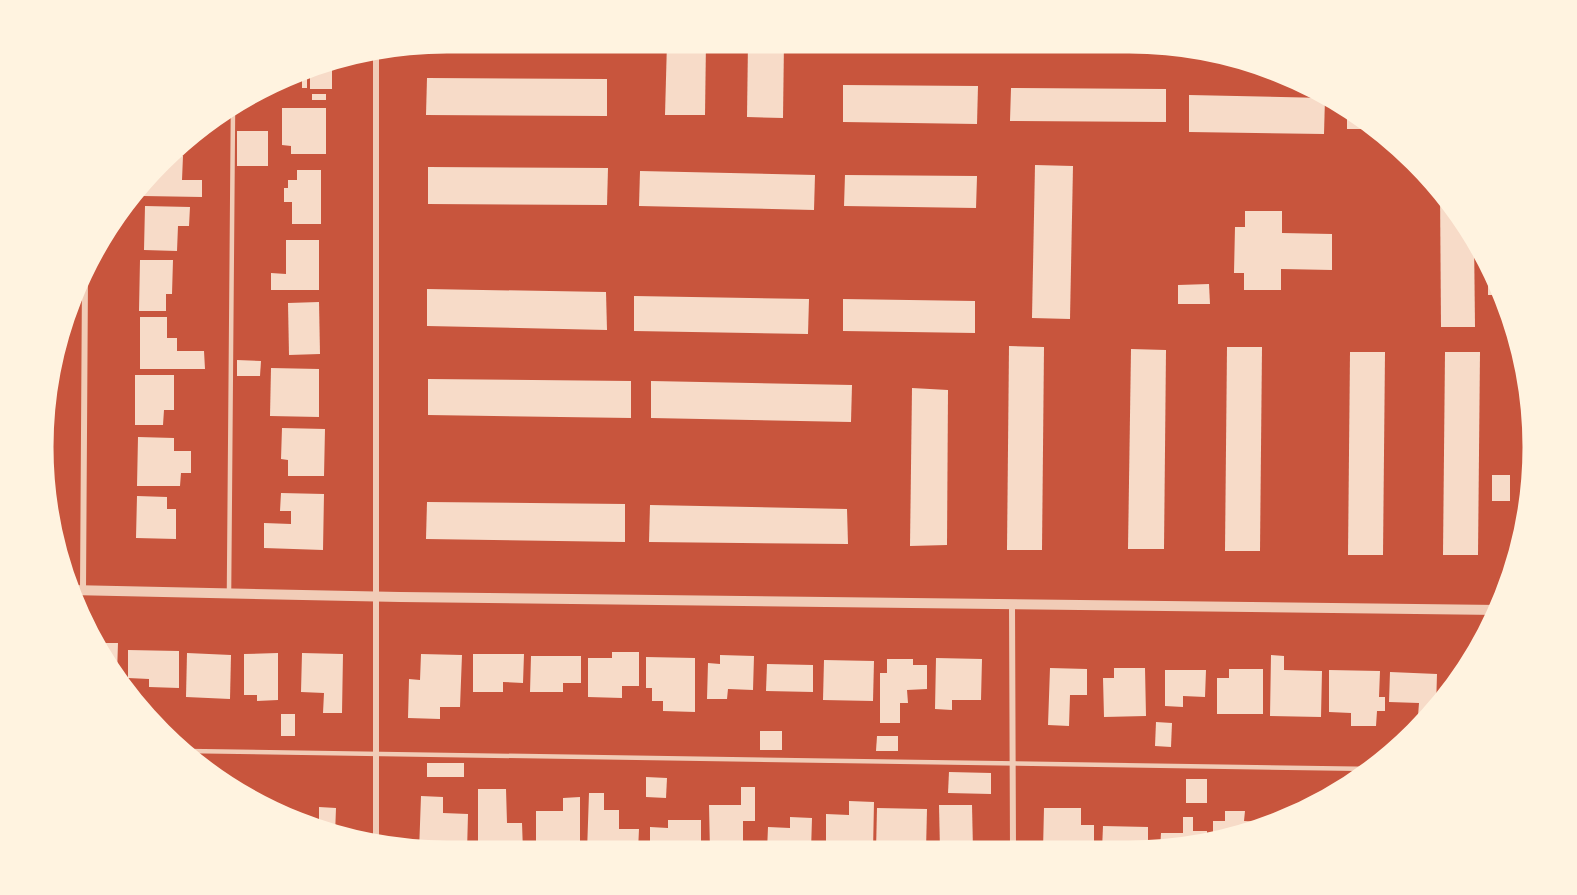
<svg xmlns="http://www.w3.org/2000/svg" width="1577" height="895" font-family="'Work Sans',sans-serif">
  <rect width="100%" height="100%" fill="#c8553d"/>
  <g fill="#f7dbc8">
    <polygon points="667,42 706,42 705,115 665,115"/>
    <polygon points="748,42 784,42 783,118 747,117"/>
    <polygon points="321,63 332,67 332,89 310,89 310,68 321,67"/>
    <rect x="302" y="76" width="5" height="12"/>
    <polygon points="427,78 607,79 607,116 426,115"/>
    <polygon points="843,85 978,86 977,124 843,122"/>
    <polygon points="1011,88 1166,89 1166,122 1010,121"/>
    <rect x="312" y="94" width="14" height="6"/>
    <polygon points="1189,95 1325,98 1324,134 1189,132"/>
    <polygon points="1347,107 1378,129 1347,129"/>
    <polygon points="282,108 326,108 326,154 291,154 291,146 282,145"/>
    <rect x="237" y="131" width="31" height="35"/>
    <polygon points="173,155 183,156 182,180 202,180 202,197 143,196 143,187"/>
    <polygon points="1035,165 1073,166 1070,319 1032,318"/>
    <polygon points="428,167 608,168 607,205 428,204"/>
    <polygon points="297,170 321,170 321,224 292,224 292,202 284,202 284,188 288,188 288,180 297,180"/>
    <polygon points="640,171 815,175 814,210 639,206"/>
    <polygon points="845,175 977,176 976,208 844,206"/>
    <polygon points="1440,189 1451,201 1474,237 1475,327 1441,327"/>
    <polygon points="145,206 190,207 189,226 178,226 177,251 144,250"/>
    <polygon points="1245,211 1282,211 1282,233 1332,234 1332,270 1281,269 1281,290 1244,290 1244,273 1234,273 1235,227 1245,227"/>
    <polygon points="286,240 319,240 319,290 271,290 271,273 286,274"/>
    <polygon points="140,260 173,260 172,294 166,294 166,311 139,311"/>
    <polygon points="1488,260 1493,268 1503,295 1488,295"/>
    <polygon points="1209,284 1210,304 1178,304 1178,285"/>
    <polygon points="427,289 606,292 607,330 427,326"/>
    <polygon points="634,296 809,299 808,334 634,331"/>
    <polygon points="843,299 975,301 975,333 843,331"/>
    <polygon points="319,302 320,354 289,355 288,303"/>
    <polygon points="140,317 167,317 167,338 177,338 177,351 204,351 205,369 140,369"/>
    <polygon points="1009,346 1044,347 1042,550 1007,550"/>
    <polygon points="1227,347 1262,347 1260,551 1225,551"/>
    <polygon points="1131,349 1166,350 1164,549 1128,549"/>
    <polygon points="1350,352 1385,352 1383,555 1348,555"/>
    <polygon points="1445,352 1480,352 1478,555 1443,555"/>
    <polygon points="237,360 261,361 260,376 237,376"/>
    <polygon points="271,368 319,369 319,417 270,416"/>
    <polygon points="135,375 174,375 174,410 164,410 163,425 135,425"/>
    <polygon points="428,379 631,381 631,418 428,415"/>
    <polygon points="651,381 852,385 851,422 651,418"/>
    <polygon points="912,388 948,390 947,545 910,546"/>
    <polygon points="282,428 325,429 324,476 288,476 288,460 281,459"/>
    <polygon points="138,437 174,438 174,451 191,451 191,473 181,473 180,486 137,486"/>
    <rect x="1492" y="475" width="18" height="26"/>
    <polygon points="281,493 324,494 323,550 264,548 264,523 291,524 291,511 280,511"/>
    <polygon points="137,496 167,497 167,509 176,509 176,539 136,538"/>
    <polygon points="427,502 625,504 625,542 426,539"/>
    <polygon points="650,505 847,509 848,544 649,542"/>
    <polygon points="98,643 118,643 117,674 101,648"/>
    <polygon points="128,650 179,651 179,688 149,687 149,679 128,678"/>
    <polygon points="612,652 639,652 639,686 622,686 622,698 588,697 588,658 612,658"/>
    <polygon points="187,653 231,655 230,699 186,697"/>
    <polygon points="278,653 278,700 257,701 257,695 244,695 244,654"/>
    <polygon points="302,653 343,654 342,713 323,713 324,693 301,692"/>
    <polygon points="421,654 462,655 460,707 440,707 440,719 408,718 409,679 420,680"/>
    <polygon points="473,654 524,654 523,683 503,682 503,692 473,692"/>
    <polygon points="720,655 754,656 753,690 728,689 727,699 707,699 708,663 720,664"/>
    <polygon points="1271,655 1284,656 1284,670 1322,671 1321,717 1270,716"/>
    <polygon points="531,656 581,656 581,683 563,683 563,692 530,692"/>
    <polygon points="646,657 695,658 695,712 663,711 663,701 652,701 652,688 646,688"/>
    <polygon points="936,658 982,659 981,700 952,700 952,710 935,709"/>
    <polygon points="887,659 913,659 913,665 927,665 927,689 907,690 908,703 900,703 900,723 880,723 880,673 887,673"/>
    <polygon points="824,660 874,661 873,701 823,700"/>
    <polygon points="767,664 813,665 813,692 766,691"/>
    <polygon points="1050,668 1087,669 1087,695 1070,695 1069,726 1048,725"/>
    <polygon points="1114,668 1145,668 1146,716 1104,717 1103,678 1114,678"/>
    <polygon points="1229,669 1263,669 1263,714 1217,714 1217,678 1229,678"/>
    <polygon points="1165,670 1206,670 1205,697 1183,696 1183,707 1165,706"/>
    <polygon points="1329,670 1380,671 1379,697 1385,697 1385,711 1377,711 1376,726 1351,726 1351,713 1329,712"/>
    <polygon points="1390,672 1437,674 1436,708 1430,717 1418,716 1419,703 1389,702"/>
    <polygon points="1451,674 1462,674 1450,690"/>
    <rect x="281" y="714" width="14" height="22"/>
    <polygon points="1156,722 1172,723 1171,747 1155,746"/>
    <rect x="760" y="731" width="22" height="19"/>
    <polygon points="877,736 898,736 898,751 876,751"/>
    <rect x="427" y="763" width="37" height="14"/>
    <polygon points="949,772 991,773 991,794 948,793"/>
    <polygon points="646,777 667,778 666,798 646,797"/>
    <rect x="1186" y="779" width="21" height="24"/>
    <polygon points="741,787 755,787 755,821 743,821 743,851 710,851 709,805 741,805"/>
    <polygon points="478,789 506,789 507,823 522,823 523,851 478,852"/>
    <polygon points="589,793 604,793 604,810 619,810 619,829 639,829 638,851 587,852"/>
    <polygon points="421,796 443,797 443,813 468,814 467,852 419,852"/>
    <polygon points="580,797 580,852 536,852 536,811 563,811 563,798"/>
    <polygon points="849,801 874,802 873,851 826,851 826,814 849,815"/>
    <polygon points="939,805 972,805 973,850 940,850"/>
    <polygon points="319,807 336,808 335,835 302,825 302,820 319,820"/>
    <polygon points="877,808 927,809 926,850 876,851"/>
    <polygon points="1044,808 1081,808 1081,825 1094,825 1094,850 1043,850"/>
    <polygon points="273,811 290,812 290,819"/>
    <polygon points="1225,811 1245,811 1244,821 1264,822 1264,830 1213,842 1213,821 1225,821"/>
    <polygon points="790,817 812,818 811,851 767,851 768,827 790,828"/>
    <polygon points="1183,817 1193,817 1193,831 1207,831 1207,844 1182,850 1160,850 1161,833 1183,833"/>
    <polygon points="668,820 701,820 701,851 650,851 650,827 668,828"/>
    <polygon points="1103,826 1148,827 1148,850 1102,850"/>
  </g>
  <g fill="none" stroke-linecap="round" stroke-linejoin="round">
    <g stroke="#f1ccb7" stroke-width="4.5">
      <polyline points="229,593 233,108"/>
      <polyline points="187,751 1374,769"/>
    </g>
    <g stroke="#f1ccb7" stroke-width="6">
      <polyline points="83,590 85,277"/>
      <polyline points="1012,605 1013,850"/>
      <polyline points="376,843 376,54"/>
    </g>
    <polyline stroke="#f1ccb7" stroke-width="10" points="70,590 400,597 1499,610"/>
  </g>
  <path d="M0 0H1577V895H0ZM447 52H1129A395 395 0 0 1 1524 447V447A395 395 0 0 1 1129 842H447A395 395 0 0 1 52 447V447A395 395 0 0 1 447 52Z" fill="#fff3e0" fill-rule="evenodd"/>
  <path fill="none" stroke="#fff3e0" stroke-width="3" d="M447 52H1129A395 395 0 0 1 1524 447V447A395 395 0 0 1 1129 842H447A395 395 0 0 1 52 447V447A395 395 0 0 1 447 52Z"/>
</svg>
